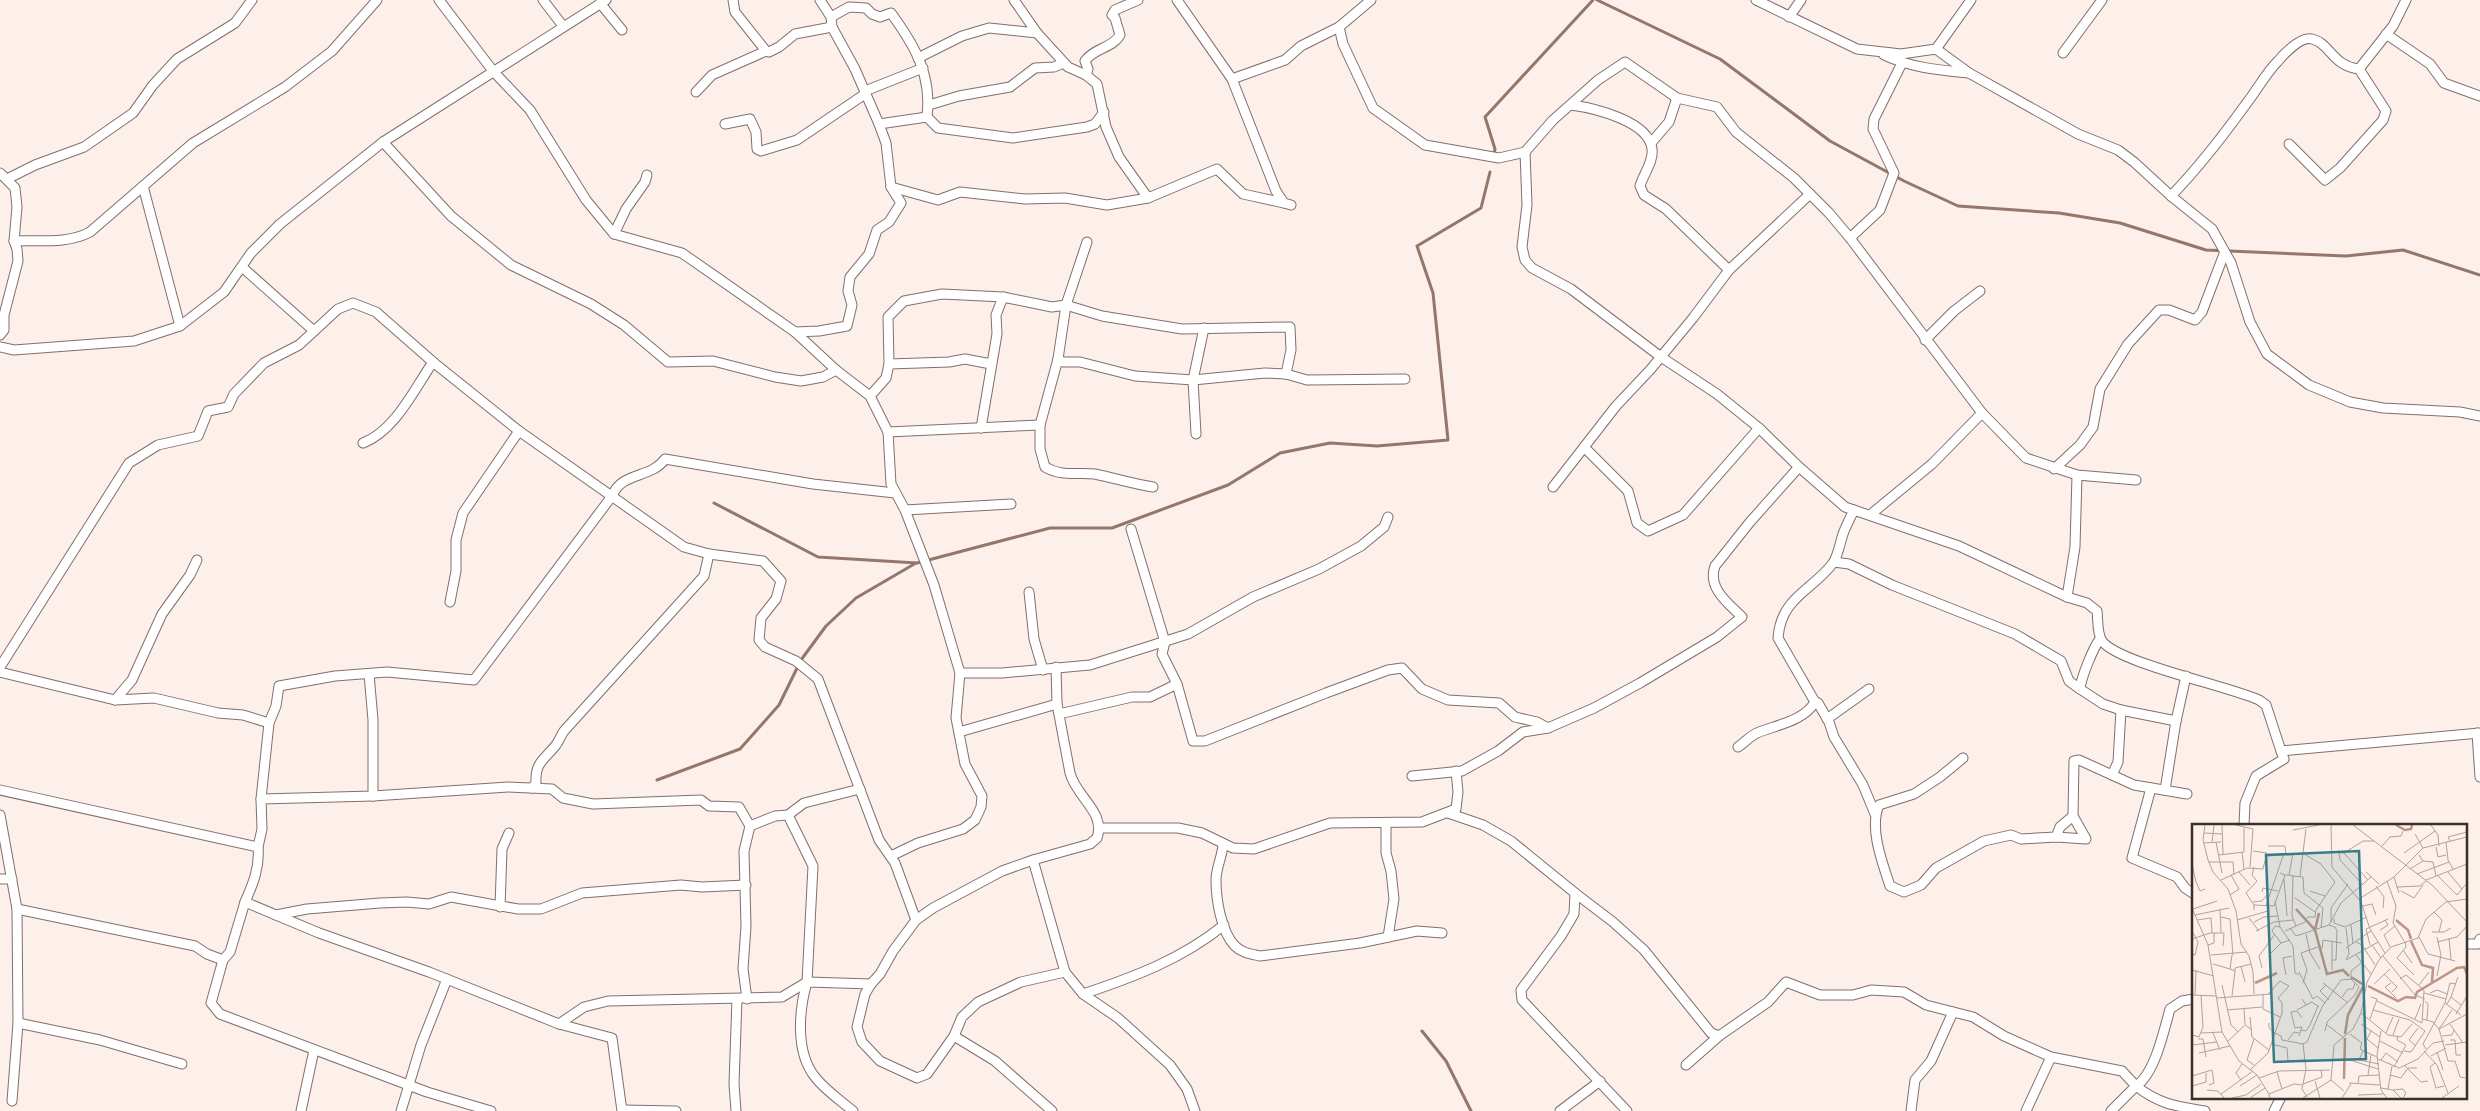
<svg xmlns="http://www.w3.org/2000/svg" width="2480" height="1111" font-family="Jost,sans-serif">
  <rect width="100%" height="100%" fill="#fdefe9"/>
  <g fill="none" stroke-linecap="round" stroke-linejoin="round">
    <g stroke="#93776b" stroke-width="3">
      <polyline points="1597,0 1720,59 1830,141 1904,181 1958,206 2059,213 2120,223 2206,250 2346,256 2403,250 2480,275"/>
      <polyline points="1494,154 1495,149 1485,117 1593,0"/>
      <polyline points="714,503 818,557 917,563 1050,528 1112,528 1228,485 1280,453 1330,443 1377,446 1448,440 1433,293 1417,246 1481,208 1490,172"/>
      <polyline points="657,780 740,749 779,705 801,660 826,626 856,598 916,563"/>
      <polyline points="1422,1031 1446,1061 1471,1111"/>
    </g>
    <defs>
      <g id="minor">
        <polyline points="439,0 493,71 530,110 586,200 614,234 682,253 795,332 836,370 870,396 888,432 891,484 905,510 934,585 960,673 956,718 965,764 982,796 981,807 975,820 963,829 918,843 891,856"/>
        <polyline points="543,0 563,26"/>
        <polyline points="733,0 735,12 766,51"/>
        <polyline points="1014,0 1037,33 1068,67 1086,75 1097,84 1106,127 1119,157 1148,198"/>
        <polyline points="1177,0 1232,79 1276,191 1284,203 1291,205"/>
        <polyline points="1756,0 1857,49 1901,54 1936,49 1969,73 2078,134 2118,150 2134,162 2171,196 2212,229 2231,263 2250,322 2267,354 2309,385 2350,402 2383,408 2460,412 2480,416"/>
        <polyline points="600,3 622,30"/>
        <path d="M831 17 849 7 866 8 872 14 880 17 891 13C915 46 932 75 927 117"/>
        <polyline points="1789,17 1801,0"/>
        <polyline points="1339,27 1343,44 1373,108 1425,145 1499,158 1525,152 1553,120 1598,80 1625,62 1677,98 1717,107 1736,132 1794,178 1829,213 1850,238 1982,413 2026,458 2077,475 2136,480"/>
        <polyline points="2386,34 2430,64 2444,83 2480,96"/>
        <polyline points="1936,49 1971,0"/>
        <polyline points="2063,53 2102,0"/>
        <path d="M1884 55C1912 68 1939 70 1969 73"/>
        <polyline points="918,58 962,36 989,28 1037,33"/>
        <path d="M1086 75 1088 69 1085 61C1094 48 1113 48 1120 35L1115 18 1112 15 1115 10 1138 0"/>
        <polyline points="1232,79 1285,60 1301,46 1339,27 1371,0"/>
        <polyline points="865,91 923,68"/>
        <polyline points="696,92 712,75 766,51 769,52 779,47 795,34 832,27"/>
        <polyline points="929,105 959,96 1010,87 1035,68 1054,67 1064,63"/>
        <path d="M1571 105C1594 108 1649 121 1652 149 1654 161 1643 175 1640 186L1644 195 1666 209 1729 270"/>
        <polyline points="725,124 750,119 756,132 757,149 761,151 797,140 865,94"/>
        <polyline points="879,124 927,117 938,128 1013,138 1087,127 1095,124 1104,112"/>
        <polyline points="383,142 451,216 511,265 591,304 624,325 668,362 713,361 775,377 801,381 823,377 836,370"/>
        <polyline points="1651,143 1669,122 1677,98"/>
        <polyline points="2289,144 2325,180 2340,168 2383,120 2386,111 2359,69"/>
        <path d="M1525 152 1527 205 1522 247 1525 260 1532 268 1571 289 1661 357 1717 394 1759 428 1799 467 1845 507 1959 546 2067 597 2087 603 2097 611C2098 619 2097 634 2102 641 2118 663 2228 686 2259 700L2266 705 2281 751 2480 733"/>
        <polyline points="0,173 15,188 17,207 14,241 17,249 18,261 4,315 4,330 0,335"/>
        <polyline points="7,179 35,165 84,147 133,113 153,85 177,59 235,23 252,0"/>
        <polyline points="143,186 180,326"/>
        <polyline points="891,187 938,200 960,192 1025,199 1065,198 1107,205 1148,198 1217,169 1243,194 1284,203"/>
        <path d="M2171 196C2199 167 2223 136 2246 104 2257 90 2266 73 2278 61 2285 53 2301 36 2312 39 2330 43 2332 66 2359 69L2393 26 2406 0"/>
        <polyline points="614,234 626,209 645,182 647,175"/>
        <polyline points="1850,238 1880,210 1894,173 1873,129 1874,119 1902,63"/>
        <path d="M14 241C39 240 68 244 90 232L193 143 285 87 332 51 377 0"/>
        <path d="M1087 242 1066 305 1058 359 1040 425V449L1045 467C1062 477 1077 472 1095 474 1114 478 1133 484 1153 487"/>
        <polyline points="242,267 314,331"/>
        <polyline points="795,332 819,331 847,326 852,305 848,291 850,277 869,254 877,230 889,222 901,203 891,187 886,143 879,124 855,69 832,27 831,17 820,0"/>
        <polyline points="1925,340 1954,311 1980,291"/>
        <polyline points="0,347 14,350 134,341 180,326 224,292 251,253 280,224 383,142 606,0"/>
        <polyline points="1058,359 1063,362 1080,362 1135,376 1193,380 1265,373 1286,374 1307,380 1405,379"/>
        <polyline points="889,364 949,362 965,359 991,364"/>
        <polyline points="870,396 886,378 889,364 888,317 904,301 942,294 1003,297 1052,307 1066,305 1102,316 1182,329 1290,327 1291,350 1286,374"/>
        <polyline points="981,428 997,334 996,315 1003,297"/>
        <polyline points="888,432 1040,425"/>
        <polyline points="1196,434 1193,380 1204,328"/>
        <path d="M363 443C395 431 415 388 433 362"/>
        <polyline points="1584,447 1628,491 1637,523 1648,531 1683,515 1759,428"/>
        <polyline points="2054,469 2080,445 2093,427 2100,389 2128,344 2159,310 2169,310 2195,320 2202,312 2224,254"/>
        <polyline points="1553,487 1616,406 1650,370 1693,318 1729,270 1810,194"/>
        <polyline points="905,510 1011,504"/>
        <polyline points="1870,515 1932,464 1982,413"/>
        <polyline points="1131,529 1165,642 1162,654 1177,684 1193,741 1205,741 1326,693 1388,670 1402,668 1422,689 1448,700 1499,703 1515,717 1537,722 1548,728"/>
        <polyline points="1834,562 1849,564 1892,585 2015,634 2061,661 2069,681 2080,689 2103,704 2121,710 2118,762 2112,775"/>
        <polyline points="1029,592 1034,639 1043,670"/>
        <polyline points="2067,597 2075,547 2077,475"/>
        <polyline points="450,602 456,571 456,540 463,513 519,431"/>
        <polyline points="0,667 129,463 158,445 198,436 208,411 228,407 234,394 264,363 299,345 338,309 353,303 376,312 433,362 519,431 684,547 709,554 763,561 781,581 776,599 761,618 759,640 765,647 796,661 818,679 879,840 895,863 916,920"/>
        <path d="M1056 667 1057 704 1070 773C1076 797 1106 812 1097 838L1090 844 1033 860 1002 871 933 908 916 920 893 951 880 974 871 984 865 994 857 1027 862 1042 880 1061 917 1078 927 1074 954 1036 962 1017 978 1002 1021 982 1065 972"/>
        <polyline points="0,672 115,700 154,698 218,713 243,715 269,723"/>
        <polyline points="960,673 1002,673 1090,665 1188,634 1253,597 1319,569 1361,546 1384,527 1388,517"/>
        <polyline points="369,674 373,720 373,796"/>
        <path d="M2080 689C2081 678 2093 648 2100 639"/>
        <polyline points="115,700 132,680 162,614 190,575 197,560"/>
        <path d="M1815 702 1778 638C1781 597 1812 591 1833 563 1838 556 1840 543 1843 534 1846 526 1850 518 1854 510"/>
        <polyline points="2121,710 2176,721 2165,790"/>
        <polyline points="1059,714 1132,697 1150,697 1177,684"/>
        <polyline points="1827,719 1869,689"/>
        <polyline points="2176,721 2186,676"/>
        <polyline points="959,732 1057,704"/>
        <polyline points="2477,733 2480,777"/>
        <path d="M1738 747C1744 743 1750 736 1757 733 1776 725 1804 721 1815 702L1818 703 1829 722 1834 737 1863 785 1875 814"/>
        <path d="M1963 758 1940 777 1914 794 1879 805C1869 828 1882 862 1890 886L1904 892 1921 885 1936 868 1984 841 2011 835 2021 839 2056 837 2086 839 2073 816 2074 761 2079 760 2134 785 2187 794"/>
        <path d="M1412 776 1462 771 1498 751 1523 732 1548 728 1594 708 1640 683 1717 637 1742 617C1728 603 1707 588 1715 566L1750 522 1799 467"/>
        <path d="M532 788 536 783C535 762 544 760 556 745 559 741 561 735 564 731L704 576 709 554"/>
        <polyline points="2151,788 2132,858 2177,877 2185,888 2194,894"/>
        <path d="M0 790 258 847C260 867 253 884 245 902"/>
        <path d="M261 799 269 723 276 706 279 686 335 676 387 672 474 680 612 496C622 471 651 479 665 459L813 484 895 493"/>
        <polyline points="1448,813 1483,825 1511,841 1575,893"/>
        <polyline points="0,815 17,909 18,1023 12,1101"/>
        <path d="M788 815 813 866 807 982C799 1010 795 1052 815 1077 825 1090 840 1100 853 1111"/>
        <polyline points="1386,823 1386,853 1391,871 1394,899 1388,937"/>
        <polyline points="2244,825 2245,803 2256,776 2284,759 2281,751"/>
        <polyline points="1101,828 1178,828 1202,833 1233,848 1254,849 1330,823 1422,822 1456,809 1458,792 1456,771"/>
        <polyline points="2056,837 2060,827 2073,816"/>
        <path d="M1223 845C1222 857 1216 868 1216 880 1216 899 1221 932 1235 946 1242 953 1251 954 1260 956L1360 943 1417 931 1442 933"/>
        <polyline points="258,847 262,829 261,799 373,796 508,787 552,789 563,798 593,804 701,800 709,806 739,807 750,826 775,816 788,815 804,803 860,789"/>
        <polyline points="1033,860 1065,972 1083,994 1118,1018 1170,1065 1187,1089 1195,1111"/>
        <polyline points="0,879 12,879"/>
        <polyline points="500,907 502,849 509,833"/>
        <polyline points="17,909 195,946 207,954 223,960 211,1003 220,1014 427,1092 491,1111"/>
        <polyline points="276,915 307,909 380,903 407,902 429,904 451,897 518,909 541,909 582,893 681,885 702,887 746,885"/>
        <polyline points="2466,944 2478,944 2480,939"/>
        <polyline points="223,960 230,952 245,902 319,933 429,972 559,1024 612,1038 622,1111"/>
        <path d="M1083 994C1134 977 1182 959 1224 925"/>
        <polyline points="747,999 743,969 746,926 744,851 750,826"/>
        <path d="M2194 999 2182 1001 2170 1009C2164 1030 2155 1074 2136 1086 2159 1104 2175 1106 2205 1111"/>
        <polyline points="18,1023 100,1040 182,1064"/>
        <polyline points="559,1024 584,1007 608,1001 782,997 807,982 871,984"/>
        <polyline points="954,1036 995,1061 1052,1111"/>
        <polyline points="1686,1065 1719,1036"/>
        <polyline points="623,1110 676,1111"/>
        <polyline points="301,1111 314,1050"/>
        <polyline points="401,1111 421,1045 447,979"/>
        <polyline points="736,1111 734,1084 737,999"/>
        <polyline points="1560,1111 1600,1081"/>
        <polyline points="1627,1111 1522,1000 1521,990 1561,936 1574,914 1575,893 1613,922 1644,950 1711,1033 1719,1036 1768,1002 1786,982 1820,995 1853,995 1871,990 1904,992 1926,1005 1973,1017 2004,1036 2051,1057 2122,1071 2136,1086 2111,1111"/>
        <polyline points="1911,1111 1915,1080 1931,1061 1953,1012"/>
        <polyline points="2026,1111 2051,1057"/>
        <polyline points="2274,1111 2281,1097"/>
      </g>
    </defs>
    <use href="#minor" stroke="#80706a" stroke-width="11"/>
    <use href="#minor" stroke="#fff" stroke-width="9"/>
  </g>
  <g transform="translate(2192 824)">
    <rect width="275" height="275" fill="#fdefe9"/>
    <path fill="none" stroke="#bb9585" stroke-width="2.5" d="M204 1 213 6 219 5 220 1M104 85 123 106M127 89 123 106 135 150 151 146 157 152M204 96 216 106 219 115M219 117 230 141 241 144 240 158M159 153 172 161M63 159 85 149M176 162 206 177 214 173 223 174 225 168 265 144 272 143 275 150M153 210 156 191 172 161M152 255 153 214"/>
    <path fill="none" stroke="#aea39e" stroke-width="1" d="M13 1 11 16 16 36 21 48 36 65 44 87 49 120 57 132 61 148 62 170M30 1 31 30M44 1 61 5 58 43M139 1 140 43 169 78 178 105 193 129M161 1 240 61 275 98M239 1 246 11 247 22M101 6 127 1M12 9 30 10M223 10 231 24M258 17 256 13 275 8M24 18 30 49M254 18 256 36 261 45M12 19 29 18M20 19 22 1M76 22H93L94 31M190 22 198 13 209 12 211 7M244 23 246 33 254 31M50 28 52 45M138 28 152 29 171 17H182M147 29 148 36 171 61M152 29 176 56M212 29 243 7M27 31 52 28V4M75 32 112 30 129 40 143 58 124 86 123 93H116L113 98 93 107M231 37 241 38 244 52M17 38H41L42 51M0 40 4 58 8 67 13 65M62 43 60 51 65 57 54 69 62 81M218 45 231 37 227 31M47 48 58 61M174 48 187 60M256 48 270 65M225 50 257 38M93 51H97L101 29M97 51 101 52 100 92 104 102M101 52 111 53 112 69 131 84 129 104M108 52 114 5M246 52 265 71 275 59M202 53 207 69M92 55 95 92M29 56 55 44 71 45 75 29 61 27M234 56 275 40M195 57 204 82 201 99 212 117M184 62 192 73 191 84M205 63 228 62 234 57M118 67 133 72M209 67 222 74 231 61M70 68 71 64 86 67M38 71 47 65 39 51M103 74 123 88M167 75 202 53 231 24 275 13M83 77 88 103 101 122 103 149 107 151M61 78 70 77 75 71M74 82 91 32M171 82 180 80 184 91M0 84 16 121 30 208 47 237 65 251 77 270M1 85 25 77M28 85 29 108M62 86V81L82 82 93 51 88 49M242 88 250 96 247 108M3 91 37 84M29 93 38 95 41 131M57 94 67 107M142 95V99L153 103 175 93M5 96 19 94 20 109M45 96 76 87V83M62 98 72 93 86 92M139 98V84L156 60M137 101 143 103 145 107 144 136H140M159 101 161 120M88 103 83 102 80 107 89 119M98 104 104 112 137 101 149 79 179 53M154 104 157 130 154 135M188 106 196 101 193 96M0 107 6 118 3 131 0 130M64 107 82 98 101 96M240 108H252L259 104M114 110 118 129 128 145M227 113 236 130 263 137M245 113 249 131 245 152M257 114 259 136M0 115 18 109H32L31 122M213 117 214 123 205 134 222 151M164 118 170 121 183 141M245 118 265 113 275 102M16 121 22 119V109M178 121 174 105 196 95M180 121 189 134M198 123 192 111 203 102M154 124 179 107M130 125 131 116 150 119M211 126 220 139M19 131 55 128M40 131 38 145 43 147 40 172M77 131 89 119 98 116M164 131 179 150M191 132 223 171 233 175M154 136 186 118M21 140 38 145M49 142 53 158M70 144 67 132 83 110M0 146 22 152M140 146V117M43 147V144L59 140M107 148 121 175 125 172 133 179M192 150 205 163 200 168M94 151 91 134 100 132M159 155V147L169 139M111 159 115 146 109 129 126 123M131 159 156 179M199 159 193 163 204 174M182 160 198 145M30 161 39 201 46 208M134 161 128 167 137 176M227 161 237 148M232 169 254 175M238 169 245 166 255 170M71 170V185L88 193M76 170 88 157 97 162 86 174 90 179V189L83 209 77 204V199M0 171 24 172M3 171 4 146M150 173 156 165H161L163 159M259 173 266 153M25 174 79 170M185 177 230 199 232 166 214 151 208 155M233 177 236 180 235 196M253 179 269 191M255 180 259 173 269 181M114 181 120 178 127 183M52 184 53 201 60 206M35 186 70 183M105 186 114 181 110 175M181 186 218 196 233 207 219 228 212 227M169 189 196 211 209 213 220 200M264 190 275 172M58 193 60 213 77 226M178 195 185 175 179 173M223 195 229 180M231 195 241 198 247 205 256 237H263L268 253 273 254M134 200 152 214M169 200 188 213M258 200 271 219M247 205 275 190M247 205 260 186M109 206 114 207 118 201 126 182M179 207 175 215 186 224M189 207 185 231 189 266 195 274M9 209 30 208M21 209 28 226M194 209 201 193M158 210 170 219 168 225 185 233M0 211 7 213 11 203 9 171M201 211 207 195M107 212 110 203 103 204 99 188 105 187 110 194M250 212 260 211 262 206M6 215H11L14 233M96 216 102 208 107 209M258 216H263L264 231H269M188 217 211 229M35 218 52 202M79 220 95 224 96 237 113 236M0 221 25 218M253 221 275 218M224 222 217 216 226 204M234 225 231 220 253 179 258 159 264 160M171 227 167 236 187 240M232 227 245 241 256 269M245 228 251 246M7 229 38 222M239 232 254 224M186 235 207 244 226 235 241 219 252 217M158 236 186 245M189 236 194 229 206 238M243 239 238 243 244 264 252 262M62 241 55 236 62 215M212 241 229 258 236 257M202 243 214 221 205 216 206 212M58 246 76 229 83 209 89 212 90 216 111 220M85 248 90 265M176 251 179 231M198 251 209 254 216 244H225M0 252 20 246 22 259 17 261M67 254 87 247 138 246M49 256 44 249 50 240M139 256 152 267M123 257 128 274M157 259 188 261M166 259 167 252 188 251M111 260 130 253 129 246M0 262 14 258V249M48 262 65 251M189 264 201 266 209 274M196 265 200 242M15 266 26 267 32 274M201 266 211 265 214 269 211 274M29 270 61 247M166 271 192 270M115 273 110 265 114 245 111 220 115 218 130 183 149 156 159 155 167 163 163 171 135 198 133 207M40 274 54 271 69 260M58 274 73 264M78 274 77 270 102 260 110 261M111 274 139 256 142 221 161 205 169 189 175 158 187 136 199 123 226 114 234 95 254 78 275 75M150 274 159 260M250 274 267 262"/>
    <path fill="#377d89" fill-opacity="0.15" stroke="#377d89" stroke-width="2.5" d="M167 27 174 235 82 238 74 31Z"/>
    <rect width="275" height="275" fill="none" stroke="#37302d" stroke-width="2.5"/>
  </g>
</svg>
